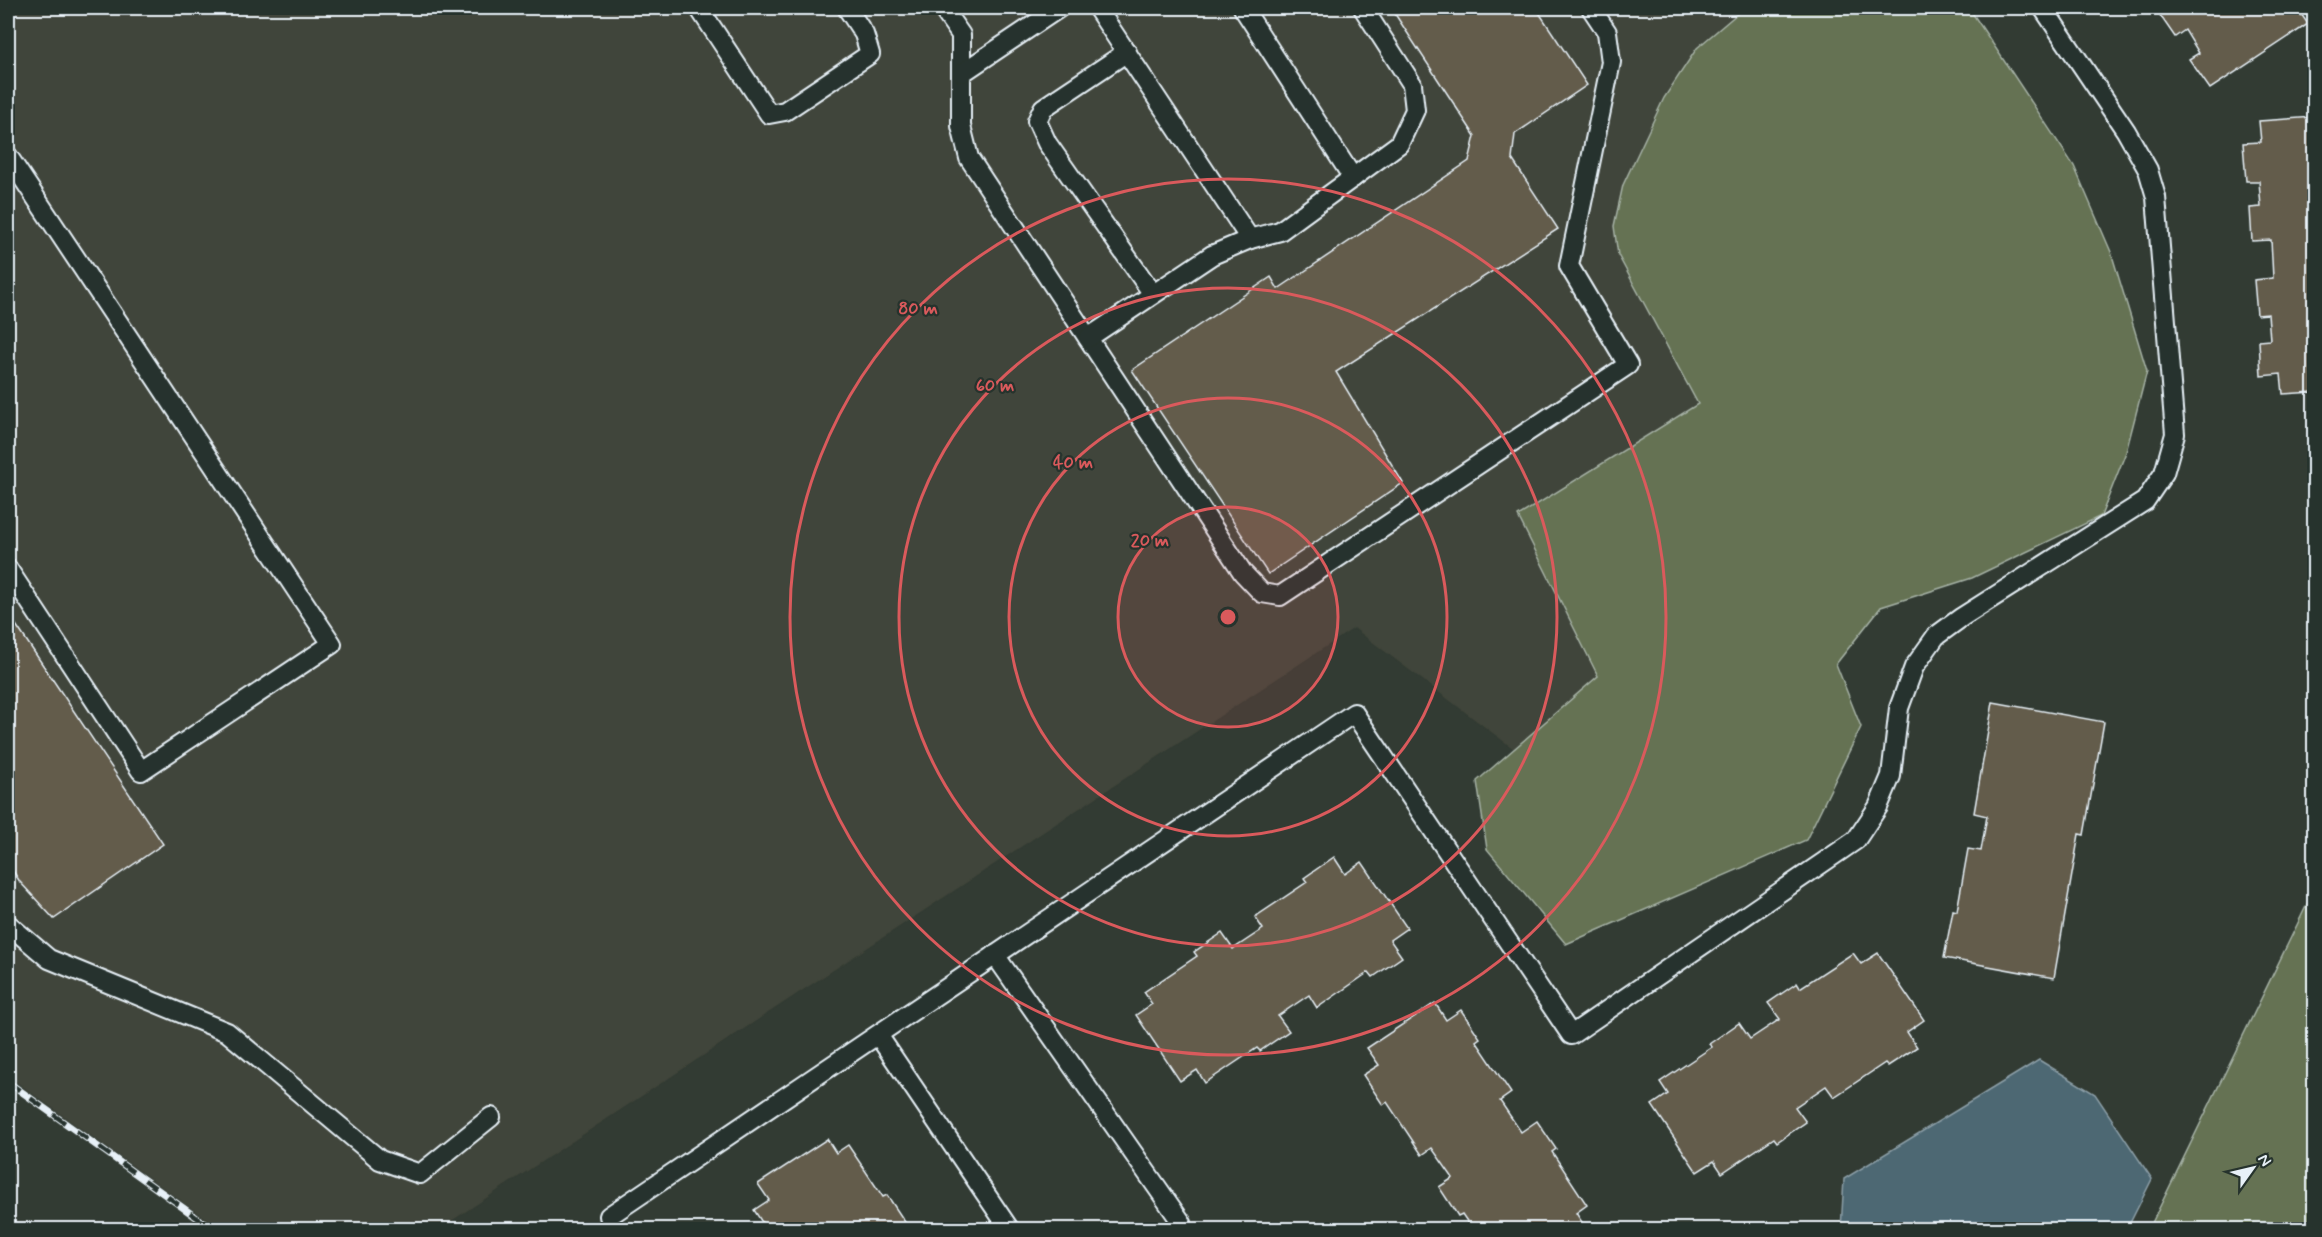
<svg xmlns="http://www.w3.org/2000/svg" width="2322" height="1237" font-family="Mynerve,sans-serif">
  <rect width="100%" height="100%" fill="#323b33"/>
  <filter id="ink" filterUnits="userSpaceOnUse"><feTurbulence type="fractalNoise" baseFrequency=".0167" numOctaves="2"/><feDisplacementMap in="SourceGraphic" scale="12" xChannelSelector="R" yChannelSelector="G"/><feConvolveMatrix kernelMatrix="1 2 1 2 8 2 1 2 1" color-interpolation-filters="sRGB"/></filter>
  <g filter="url(#ink)">
    <polygon fill="#41453a" points="8,8 1744,8 1697,48 1664,98 1646,137 1618,255 1698,404 1519,516 1598,676 1514,749 1354,628 439,1229 220,1229 8,1076"/>
    <g fill="#657253" stroke="#a6b2a6" stroke-width="1.5">
      <polygon points="1744,8 1969,8 2074,166 2111,252 2147,371 2126,452 2101,516 1972,578 1881,607 1836,664 1861,727 1806,840 1566,944 1487,849 1477,781 1598,676 1518,516 1698,404 1618,255 1614,226 1623,185 1664,98 1697,48"/>
      <polygon points="2314,890 2314,1229 2148,1229 2149,1229"/>
    </g>
    <polygon fill="#4e6873" stroke="#8c9fa8" stroke-width="1.5" points="2039,1060 2095,1094 2152,1179 2127,1229 1841,1229 1844,1179"/>
    <g fill="#635c4c" stroke="#e8f1f8" stroke-width="1.5">
      <polygon points="1391,8 1536,8 1587,85 1515,134 1512,159 1558,229 1336,372 1403,483 1268,574 1132,370 1271,277 1278,289 1469,161 1475,136"/>
      <polygon points="2155,8 2297,8 2308,24 2210,89 2189,59 2199,53 2185,30 2175,37"/>
      <polygon points="2314,117 2314,392 2283,394 2281,374 2261,376 2259,341 2270,340 2268,314 2257,315 2254,280 2273,278 2271,240 2252,241 2250,208 2261,207 2259,181 2246,181 2243,143 2261,142 2259,121"/>
      <polygon points="8,613 163,844 54,919 20,882 8,863"/>
      <polygon points="1993,702 2104,722 2084,835 2079,834 2054,978 1944,958 1953,910 1957,911 1968,849 1981,851 1987,816 1974,813"/>
      <polygon points="1334,857 1345,874 1362,862 1407,928 1390,940 1402,957 1373,977 1369,972 1317,1008 1309,995 1278,1016 1289,1031 1260,1051 1257,1048 1205,1083 1197,1070 1180,1081 1136,1015 1152,1004 1144,992 1197,956 1194,952 1222,933 1233,949 1263,929 1255,917 1307,882 1304,878"/>
      <polygon points="1853,953 1861,964 1878,953 1924,1020 1907,1032 1917,1047 1888,1066 1885,1063 1834,1097 1826,1086 1795,1107 1806,1122 1777,1142 1774,1138 1722,1173 1714,1161 1697,1172 1652,1105 1668,1094 1660,1082 1712,1047 1709,1044 1739,1023 1750,1039 1780,1019 1768,1003 1797,983 1800,988"/>
      <polygon points="1435,1003 1446,1020 1461,1010 1480,1038 1476,1041 1511,1093 1500,1101 1521,1132 1537,1121 1556,1149 1552,1152 1587,1205 1576,1213 1587,1230 1473,1230 1462,1214 1458,1216 1439,1187 1453,1178 1432,1148 1422,1155 1387,1102 1383,1105 1363,1075 1379,1065 1367,1048"/>
      <polygon points="827,1139 836,1153 848,1145 883,1197 887,1195 907,1225 900,1230 767,1230 754,1210 769,1200 758,1184"/>
    </g>
    <g fill="none" stroke-linecap="round" stroke-linejoin="round">
      <defs>
        <g id="lane">
          <polyline points="699,8 769,114 785,111 870,54 864,34 847,8"/>
          <polyline points="942,8 961,35 961,126 969,158 1243,573 1262,593 1280,596 1628,365 1569,266 1611,62 1607,32 1591,8"/>
          <polyline points="1097,8 1250,239"/>
          <polyline points="1243,8 1353,178"/>
          <polyline points="1127,52 1043,108 1037,121 1047,143 1153,294"/>
          <polyline points="962,73 1059,8"/>
          <polyline points="8,156 332,644 141,771 8,569"/>
          <polyline points="1088,338 1212,255 1250,239 1280,231 1399,144 1415,110 1412,84 1363,8"/>
          <polyline points="8,924 49,959 227,1032 380,1160 420,1174 491,1117"/>
          <polyline points="995,955 1182,1223 1173,1230"/>
          <polyline points="878,1035 1010,1230"/>
          <polyline points="609,1216 1354,713 1571,1035 1856,840 1878,807 1891,776 1899,708 1914,667 1936,636 1962,617 2145,501 2164,473 2175,434 2156,197 2148,170 2126,131 2043,8"/>
        </g>
      </defs>
      <use href="#lane" stroke="#e8f1f8" stroke-width="22"/>
      <use href="#lane" stroke="#26332d" stroke-width="18"/>
      <defs>
        <polyline id="rail" points="8,1082 214,1230"/>
      </defs>
      <use href="#rail" stroke="#e8f1f8" stroke-width="7"/>
      <use href="#rail" stroke="#26332d" stroke-width="4.5" stroke-dasharray="14" stroke-linecap="butt"/>
    </g>
  </g>
  <circle cx="1228" cy="617" r="110" fill="#da5a5c" fill-opacity=".12"/>
  <g fill="none" stroke="#da5a5c" stroke-width="3">
    <circle cx="1228" cy="617" r="110"/>
    <circle cx="1228" cy="617" r="219"/>
    <circle cx="1228" cy="617" r="329"/>
    <circle cx="1228" cy="617" r="438"/>
  </g>
  <circle cx="1228" cy="617" r="9" fill="#da5a5c" stroke="#26332d" stroke-width="3"/>
  <g font-size="18" text-anchor="middle" font-weight="bold" fill="#da5a5c" stroke="#26332d" stroke-width="4.5" stroke-linejoin="round" paint-order="stroke">
    <text x="918" y="314">80 m</text>
    <text x="995" y="391">60 m</text>
    <text x="1073" y="468">40 m</text>
    <text x="1150" y="546">20 m</text>
  </g>
  <rect width="2322" height="1237" fill="none" stroke="#26332d" stroke-width="30"/>
  <rect x="15" y="15" width="2292" height="1207" fill="none" stroke="#e8f1f8" stroke-width="2" filter="url(#ink)"/>
  <g transform="translate(2253 1168) rotate(56)" stroke="#26332d" stroke-width="4.5" paint-order="stroke">
  <path d="M0-4.5L10 22L0 15L-10 22Z" fill="#e8f1f8"/>
  <text y="-9" font-size="16" font-weight="bold" text-anchor="middle" fill="#e8f1f8">N</text>
  </g>
</svg>
